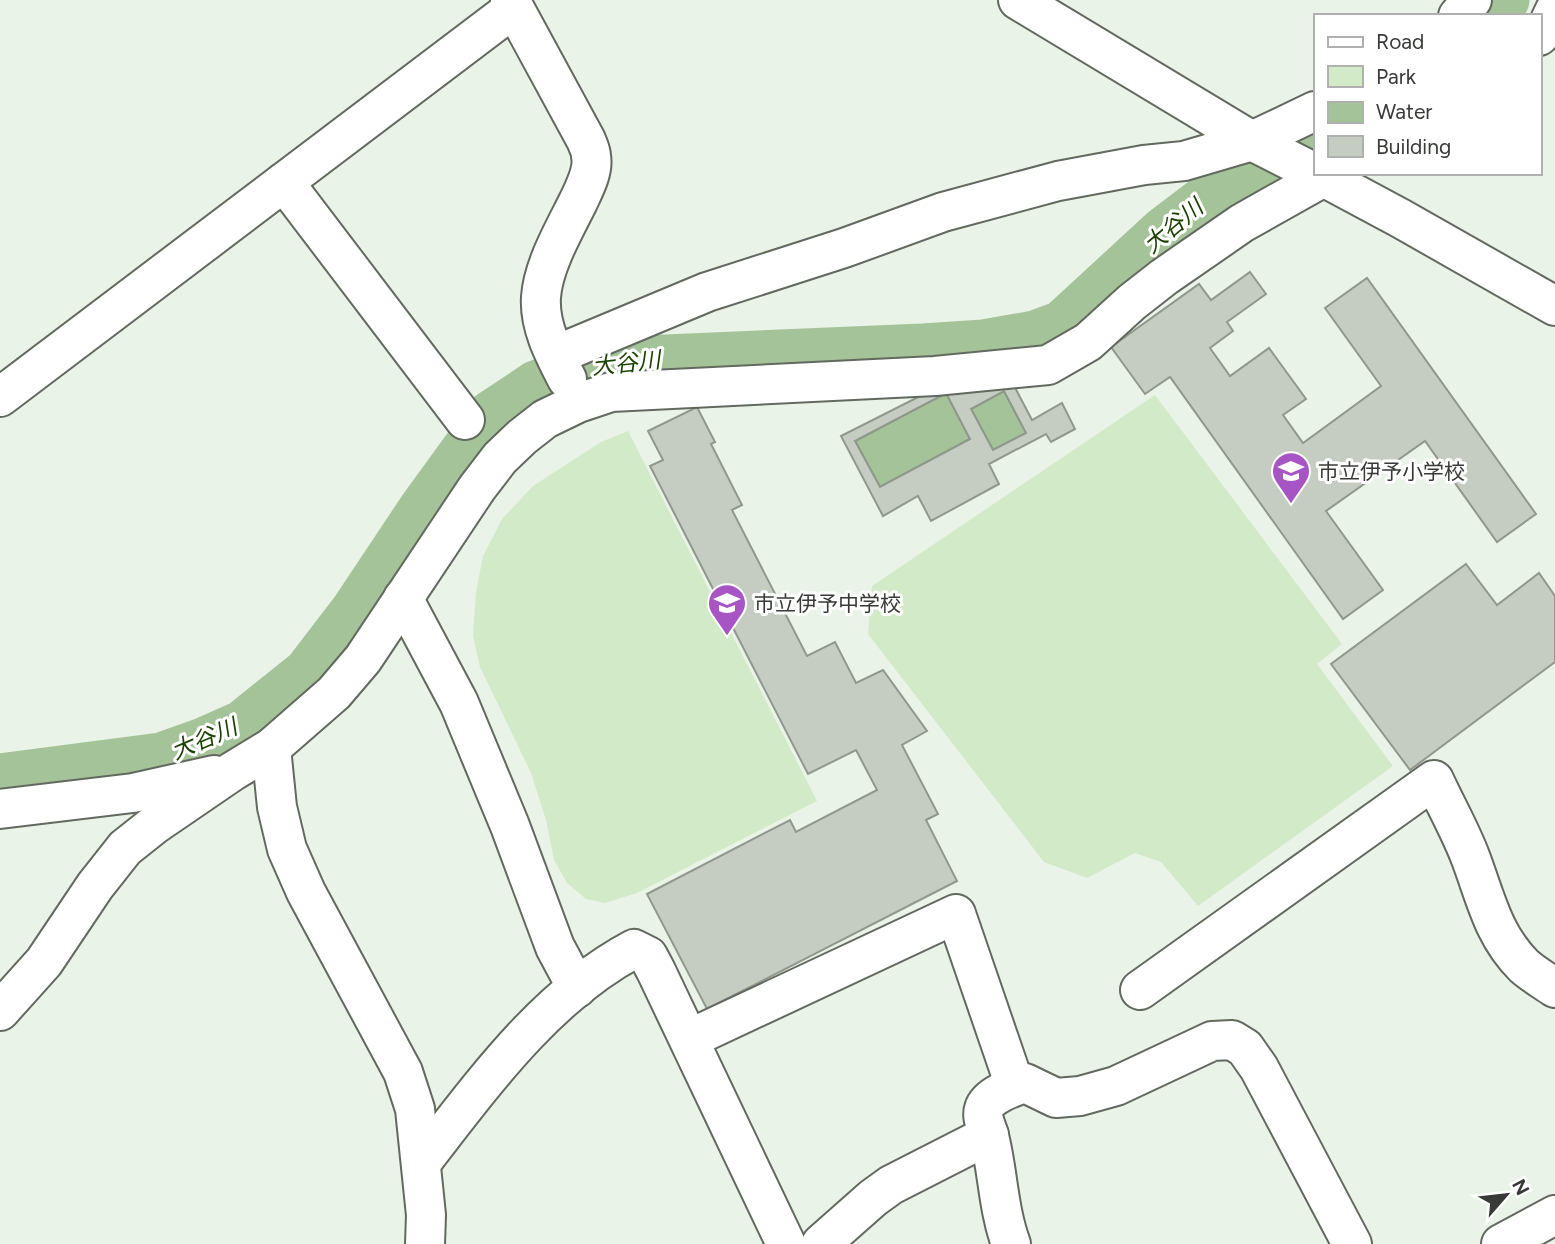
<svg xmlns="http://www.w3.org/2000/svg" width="1555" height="1244" font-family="Figtree,'Noto Sans JP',sans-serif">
  <rect width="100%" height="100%" fill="#eaf3e7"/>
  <g fill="#d3eac9">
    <polygon points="1155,395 1342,644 1317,664 1393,766 1198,906 1161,862 1135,853 1087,878 1044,862 868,634 872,586"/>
    <polygon points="628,431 817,801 637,893 605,903 586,899 567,883 554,860 546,820 531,773 480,667 473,636 476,592 483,556 502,519 533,486 601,442"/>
  </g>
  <g fill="#a5c398" stroke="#849a7b" stroke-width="2">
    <polygon points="1004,391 1026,433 993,450 971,409"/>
    <polygon points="946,393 970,439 880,487 855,441"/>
  </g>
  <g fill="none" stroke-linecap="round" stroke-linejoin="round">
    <g stroke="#a5c398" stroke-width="49">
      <polyline points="1493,16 1505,0"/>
      <polyline points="0,778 161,757 206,741 242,725 308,672 354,612 422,510 491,415 536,385 596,362 923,348 984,344 1035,335 1062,325 1164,231 1218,190 1315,140"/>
    </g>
  </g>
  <g fill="#c5cdc2" stroke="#90988d" stroke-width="2" fill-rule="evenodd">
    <polygon points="1250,272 1266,294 1227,322 1233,331 1210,348 1230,376 1269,348 1306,399 1283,415 1303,443 1381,386 1325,308 1367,278 1536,514 1497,542 1425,441 1326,511 1383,590 1343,619 1170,377 1145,394 1111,347 1199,284 1211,300"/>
    <path d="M1011 380 1032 420 1062 403 1075 429 1051 442 1046 434 989 464 999 484 931 521 918 496 883 516 841 436 938 387ZM1004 391 1026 433 993 450 971 409ZM946 393 970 439 880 487 855 441Z"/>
    <polygon points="697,407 715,442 711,444 742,505 732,510 807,656 835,642 856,683 883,670 927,731 902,745 938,814 926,820 957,881 707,1009 647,894 790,820 796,832 877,790 856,750 808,774 650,466 663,460 648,431"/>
    <polygon points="1466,564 1497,605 1539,573 1555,596 1555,662 1410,770 1331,664"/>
  </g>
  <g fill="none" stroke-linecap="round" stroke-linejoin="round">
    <defs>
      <g id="minor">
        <path d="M510 0 586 140C588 145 591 151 591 156 594 171 584 189 578 202 564 230 543 266 541 297 539 326 554 354 567 379"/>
        <polyline points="1018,0 1252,141 1315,173"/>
        <polyline points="1458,16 1472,0"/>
        <polyline points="1539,36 1546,29 1555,10"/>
        <polyline points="1316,173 1400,218 1555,306"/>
        <polyline points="284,182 465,420"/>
        <polyline points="556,355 707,292 844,248 943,212 1058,181 1144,165 1184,161 1252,141 1315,111"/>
        <polyline points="0,397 514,8"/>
        <polyline points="403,598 459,703 510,826 555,947 577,988"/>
        <polyline points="271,748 277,807 287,849 306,892 403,1072 415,1109 426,1215 425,1244"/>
        <polyline points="0,809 133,793 214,775"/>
        <path d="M1140 990 1434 780C1446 806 1461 832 1471 859 1486 899 1493 935 1524 966 1533 974 1545 981 1555 988"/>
        <polyline points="0,1011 44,962 95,886 125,848 154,825 233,771 271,748 334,693 363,659 477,488 500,458 522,437 545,419 578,403 611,392 935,376 1048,365 1088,342 1132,302 1164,277 1242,223 1331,173"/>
        <polyline points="689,1039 956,914 1015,1086"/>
        <path d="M421 1163C482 1085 545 996 634 949L648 956 656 971 786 1244"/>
        <polyline points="821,1244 873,1198 891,1185 989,1135"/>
        <path d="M1011 1244C998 1209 998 1171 989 1136 987 1127 981 1118 984 1109 988 1095 1013 1087 1025 1083L1056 1098 1080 1096 1116 1086 1212 1041 1232 1040 1245 1048 1259 1068 1352 1244"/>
        <polyline points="1501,1244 1555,1215"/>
      </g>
    </defs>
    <use href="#minor" stroke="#62695f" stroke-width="42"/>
    <use href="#minor" stroke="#fff" stroke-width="38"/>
  </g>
  <defs>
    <symbol id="school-pin" viewBox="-11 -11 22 30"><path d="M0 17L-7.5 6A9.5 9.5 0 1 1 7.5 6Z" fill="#a754c4" stroke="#fff"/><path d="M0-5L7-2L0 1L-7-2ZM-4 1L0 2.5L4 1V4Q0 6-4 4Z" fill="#fff"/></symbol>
  </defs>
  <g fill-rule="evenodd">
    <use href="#school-pin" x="1269" y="449" width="44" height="60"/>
    <use href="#school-pin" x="705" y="581" width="44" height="60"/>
  </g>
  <g text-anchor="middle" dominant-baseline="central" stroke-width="6" stroke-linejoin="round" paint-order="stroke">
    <g font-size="21" fill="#373a36" stroke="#fff" text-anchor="start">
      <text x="1318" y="471">市立伊予小学校</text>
      <text x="754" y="603">市立伊予中学校</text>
    </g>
    <g font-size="23" font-style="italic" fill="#1d4304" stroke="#fff">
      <text transform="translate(1173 226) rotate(-40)">大谷川</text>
      <text transform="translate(626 363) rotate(-6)">大谷川</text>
      <text transform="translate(204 739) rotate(-23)">大谷川</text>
    </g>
  </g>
  <rect x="1314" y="14" width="228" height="161" fill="#ffffff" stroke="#afb0af" stroke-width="2"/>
  <rect x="1328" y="37" width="35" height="10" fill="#ffffff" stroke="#afb0af" stroke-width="2"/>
  <text x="1376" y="49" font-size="21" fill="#373a36">Road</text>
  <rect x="1328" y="66" width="35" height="21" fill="#d3eac9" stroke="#afb0af" stroke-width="2"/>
  <text x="1376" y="84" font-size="21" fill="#373a36">Park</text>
  <rect x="1328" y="102" width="35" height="21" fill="#a5c398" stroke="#afb0af" stroke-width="2"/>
  <text x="1376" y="119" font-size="21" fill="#373a36">Water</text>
  <rect x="1328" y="136" width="35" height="21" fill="#c5cdc2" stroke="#afb0af" stroke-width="2"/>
  <text x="1376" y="154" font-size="21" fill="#373a36">Building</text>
  <g transform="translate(1506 1195) rotate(62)" stroke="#ffffff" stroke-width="5" paint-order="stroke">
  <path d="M0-5L12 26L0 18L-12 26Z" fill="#373a36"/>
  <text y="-10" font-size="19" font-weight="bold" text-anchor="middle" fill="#373a36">N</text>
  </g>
</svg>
